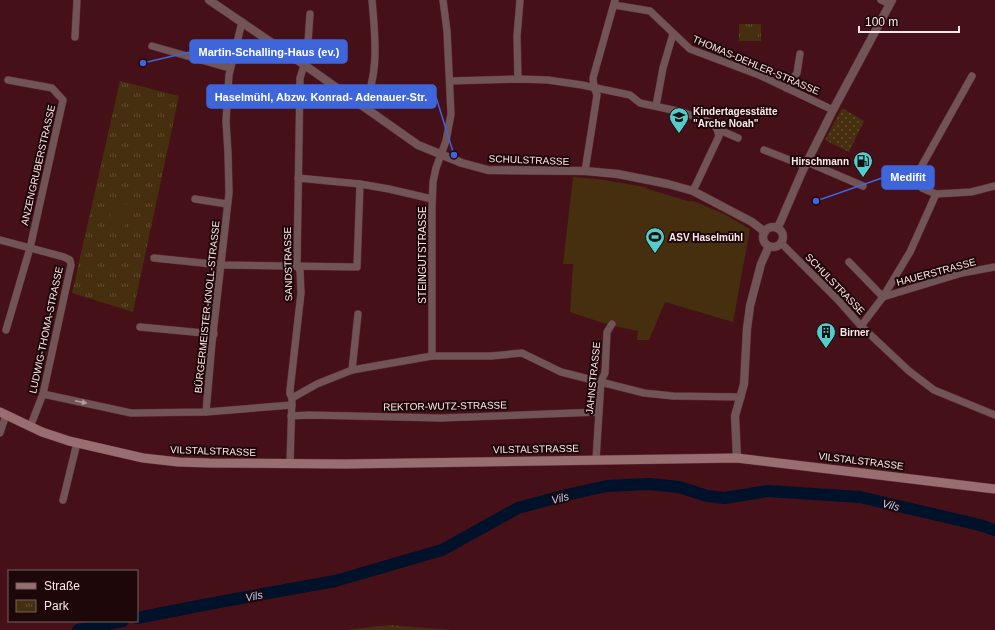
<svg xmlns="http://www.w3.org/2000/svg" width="995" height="630" font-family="Helvetica,sans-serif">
  <defs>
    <pattern id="grass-dots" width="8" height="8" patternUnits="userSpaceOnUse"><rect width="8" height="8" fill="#452f0e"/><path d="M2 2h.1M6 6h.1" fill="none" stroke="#614d31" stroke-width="1.8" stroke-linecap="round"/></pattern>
    <pattern id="forest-crowns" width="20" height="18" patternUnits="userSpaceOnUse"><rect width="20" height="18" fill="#452f0e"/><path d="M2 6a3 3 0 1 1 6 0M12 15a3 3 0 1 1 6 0" fill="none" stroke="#614d31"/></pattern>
    <pattern id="park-tufts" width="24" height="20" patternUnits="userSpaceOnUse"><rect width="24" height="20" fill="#452f0e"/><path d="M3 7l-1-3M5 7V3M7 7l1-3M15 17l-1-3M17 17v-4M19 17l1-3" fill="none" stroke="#614d31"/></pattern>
  </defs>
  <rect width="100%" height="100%" fill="#461019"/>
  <polygon fill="url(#grass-dots)" points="842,108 864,121 849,152 825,140"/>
  <polygon fill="url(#forest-crowns)" points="389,625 451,630 346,630"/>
  <g fill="url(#park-tufts)">
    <rect x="739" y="24" width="22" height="17"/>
    <polygon points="120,81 179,96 133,312 72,293"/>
  </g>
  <g fill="#452f0e">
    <polygon points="573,177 598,179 645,187 648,189 688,201 694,201 724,214 750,229 733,322 665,302 649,340 637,340 638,331 609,325 570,312 573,264 563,264"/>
    <polygon points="114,201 130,205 125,227 109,223"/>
  </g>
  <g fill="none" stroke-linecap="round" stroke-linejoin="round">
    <g stroke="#00112a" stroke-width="12">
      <polyline points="137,618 219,602 335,581 442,550 518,508 566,495 607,486 649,484 679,487 707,496 725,498 768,491 860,497 980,525 995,530"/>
      <polyline points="78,630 123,621"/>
    </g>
    <defs>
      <g id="minor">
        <polyline points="881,0 890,4"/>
        <polyline points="614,5 650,11 690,49 759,75 833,110"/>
        <polyline points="75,37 77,0"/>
        <polyline points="152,46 229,68"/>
        <polyline points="972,76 920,169 917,182 922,188 936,194 971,192 995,186"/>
        <polyline points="518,79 517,36 520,0"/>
        <polyline points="450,81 518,79 548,80 582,85 630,95 640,103 682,112 712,123 717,129 719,136 693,191"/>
        <polyline points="786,88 797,73 800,54"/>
        <path d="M363 106C380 76 375 34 372 0"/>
        <polyline points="656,106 663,68 673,34"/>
        <polyline points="717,129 738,138"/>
        <polyline points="764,150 805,166"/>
        <polyline points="807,162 863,186"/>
        <polyline points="585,171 597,95 594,87 593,78 615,0"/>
        <polyline points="298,178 360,184 389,189 432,199"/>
        <polyline points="195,199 227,204"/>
        <polyline points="0,240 64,257 70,260 71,265 43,394 30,427"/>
        <polyline points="781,243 838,300 861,326 909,371 934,390 995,415"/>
        <polyline points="154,258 222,265 357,267 360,184"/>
        <polyline points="849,262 883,297 962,273 995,267"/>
        <polyline points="861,326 883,297 910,252 936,194"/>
        <polyline points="140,327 214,334"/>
        <polyline points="6,330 30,248 63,100 52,88 8,80"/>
        <polyline points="432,356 432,208 433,182 436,168 446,141 451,114 447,31 443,0"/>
        <polyline points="352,370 358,314"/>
        <polyline points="43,394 131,413 206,412 292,405"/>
        <polyline points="292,398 317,384 352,370 432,356 491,356 522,353 561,372 644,393 673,396 741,397"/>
        <polyline points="206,412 212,343 229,193 228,153 226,121 229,75 242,22"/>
        <polyline points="291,416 309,415 441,418 599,412"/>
        <polyline points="0,433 6,415"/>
        <polyline points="596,459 601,381 605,373 607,332 612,324"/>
        <polyline points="290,464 292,398 290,394 290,390 301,293 300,271 297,265 300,78 307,56 310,14"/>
        <polyline points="63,500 77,443"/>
      </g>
      <g id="tertiary">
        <polyline points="209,0 303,64 418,145 462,163 488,170 585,171 618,174 668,184 693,191 752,222 765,232"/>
        <circle cx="773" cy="237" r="10"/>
        <polyline points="777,228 780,223 802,172 833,110 892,0"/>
        <polyline points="737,458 735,416 744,384 747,329 750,306 761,264 769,246"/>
      </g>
      <polyline id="secondary" points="0,412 42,432 69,441 143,458 179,462 210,463 345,464 737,458 995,489"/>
    </defs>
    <use href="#minor" stroke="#602e36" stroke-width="8"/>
    <use href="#tertiary" stroke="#602e36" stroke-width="9"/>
    <use href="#secondary" stroke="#602e36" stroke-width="10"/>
    <use href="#minor" stroke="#705456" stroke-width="7"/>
    <use href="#tertiary" stroke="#705456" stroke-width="8"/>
    <use href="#secondary" stroke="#996e70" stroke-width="9"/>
  </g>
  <defs><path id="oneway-solid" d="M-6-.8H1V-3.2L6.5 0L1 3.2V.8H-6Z"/></defs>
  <use fill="#b69e9f" href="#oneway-solid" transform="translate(81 402) rotate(12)"/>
  <defs>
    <symbol id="school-pin" viewBox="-11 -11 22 30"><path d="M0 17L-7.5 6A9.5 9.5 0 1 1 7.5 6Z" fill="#52cdcc" stroke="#1e0709"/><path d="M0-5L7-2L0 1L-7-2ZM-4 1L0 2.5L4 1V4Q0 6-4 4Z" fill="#111"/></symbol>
    <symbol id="fuel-pin" viewBox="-11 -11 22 30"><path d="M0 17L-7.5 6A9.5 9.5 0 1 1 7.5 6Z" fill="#52cdcc" stroke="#1e0709"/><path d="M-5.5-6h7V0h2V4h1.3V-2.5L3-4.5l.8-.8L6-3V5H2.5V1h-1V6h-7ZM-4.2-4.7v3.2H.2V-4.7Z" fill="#111"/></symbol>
    <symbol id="stadium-pin" viewBox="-11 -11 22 30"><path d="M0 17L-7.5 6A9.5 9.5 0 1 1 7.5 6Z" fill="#52cdcc" stroke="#1e0709"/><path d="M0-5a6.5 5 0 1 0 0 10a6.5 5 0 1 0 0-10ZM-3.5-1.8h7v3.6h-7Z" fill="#111"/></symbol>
    <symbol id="building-pin" viewBox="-11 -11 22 30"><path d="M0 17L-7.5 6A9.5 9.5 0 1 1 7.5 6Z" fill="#52cdcc" stroke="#1e0709"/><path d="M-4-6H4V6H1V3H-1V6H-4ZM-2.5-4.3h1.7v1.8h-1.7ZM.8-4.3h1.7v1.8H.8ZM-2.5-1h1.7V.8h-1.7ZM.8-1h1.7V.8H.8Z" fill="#111"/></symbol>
  </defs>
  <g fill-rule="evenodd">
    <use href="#school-pin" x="668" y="106" width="22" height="30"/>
    <use href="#fuel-pin" x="852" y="150" width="22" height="30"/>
    <use href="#stadium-pin" x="644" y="226" width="22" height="30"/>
    <use href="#building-pin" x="815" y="321" width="22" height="30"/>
  </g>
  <g text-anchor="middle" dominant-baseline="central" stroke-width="4" stroke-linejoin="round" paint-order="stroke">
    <g font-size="10" fill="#fde7e8" stroke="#1e0709">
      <text transform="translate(756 65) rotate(23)">THOMAS-DEHLER-STRASSE</text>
      <text transform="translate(529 160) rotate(2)">SCHULSTRASSE</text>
      <text transform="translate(38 165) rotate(-77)">ANZENGRUBERSTRASSE</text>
      <text transform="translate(422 255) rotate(-90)">STEINGUTSTRASSE</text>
      <text transform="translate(288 264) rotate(-91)">SANDSTRASSE</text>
      <text transform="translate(936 272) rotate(-15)">HAUERSTRASSE</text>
      <text transform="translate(835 284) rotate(46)">SCHULSTRASSE</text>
      <text transform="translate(207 307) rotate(-84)">BÜRGERMEISTER-KNOLL-STRASSE</text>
      <text transform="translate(46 330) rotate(-78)">LUDWIG-THOMA-STRASSE</text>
      <text transform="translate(593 378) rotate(-84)">JAHNSTRASSE</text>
      <text transform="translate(445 406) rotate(-1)">REKTOR-WUTZ-STRASSE</text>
      <text transform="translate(536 449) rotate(-1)">VILSTALSTRASSE</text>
      <text transform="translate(213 451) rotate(2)">VILSTALSTRASSE</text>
      <text transform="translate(861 461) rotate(7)">VILSTALSTRASSE</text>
    </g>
    <g font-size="10" font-weight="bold" fill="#fde7e8" stroke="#1e0709" text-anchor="start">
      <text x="693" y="111">Kindertagesstätte<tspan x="693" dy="12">"Arche Noah"</tspan></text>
      <text x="849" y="161" text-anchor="end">Hirschmann</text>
      <text x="669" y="237">ASV Haselmühl</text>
      <text x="840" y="332">Birner</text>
    </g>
    <g font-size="11" font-style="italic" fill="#acd0ff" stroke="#1e0709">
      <text transform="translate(560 498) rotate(-14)">Vils</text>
      <text transform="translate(891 505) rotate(14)">Vils</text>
      <text transform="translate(254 596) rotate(-11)">Vils</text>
    </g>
  </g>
  <path fill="none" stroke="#3f65da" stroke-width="1.5" d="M143 63L190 52M454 155L436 97M816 201L882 178"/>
  <g fill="#3f65da" stroke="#1e0709" stroke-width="1.5">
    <circle cx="143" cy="63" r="4"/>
    <circle cx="454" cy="155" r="4"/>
    <circle cx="816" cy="201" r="4"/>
  </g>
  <g fill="#3f65da" stroke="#3f65da" stroke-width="1.5">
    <rect x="190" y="40" width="157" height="23" rx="4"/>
    <rect x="207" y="85" width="229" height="23" rx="4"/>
    <rect x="882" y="166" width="52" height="23" rx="4"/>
  </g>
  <g font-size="11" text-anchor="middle" font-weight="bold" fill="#fff">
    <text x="269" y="56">Martin-Schalling-Haus (ev.)</text>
    <text x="321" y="101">Haselmühl, Abzw. Konrad- Adenauer-Str.</text>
    <text x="908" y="181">Medifit</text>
  </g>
  <rect x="8" y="570" width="130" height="52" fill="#1e0709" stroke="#776162"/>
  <rect x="16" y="583" width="20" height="6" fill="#996e70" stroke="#776162"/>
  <text x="44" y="590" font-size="12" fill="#fde7e8">Straße</text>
  <rect x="16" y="600" width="20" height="12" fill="url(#park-tufts)" stroke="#776162"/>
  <text x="44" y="610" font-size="12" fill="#fde7e8">Park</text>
  <path d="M859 26v6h100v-6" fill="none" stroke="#fde7e8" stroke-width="2"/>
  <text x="865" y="26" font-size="12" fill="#fde7e8" stroke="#1e0709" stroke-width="3" paint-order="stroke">100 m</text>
</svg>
